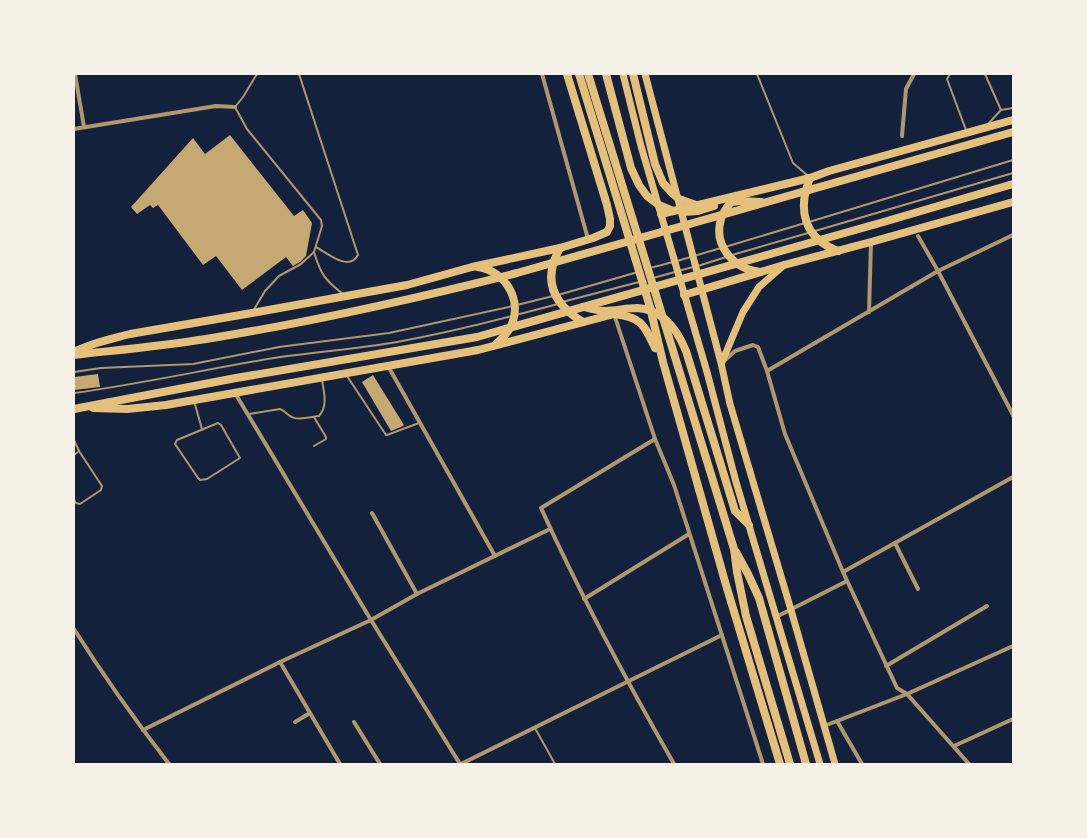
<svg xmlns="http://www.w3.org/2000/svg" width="1087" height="838" font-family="Jost,sans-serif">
  <rect width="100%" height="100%" fill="#14213d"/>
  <g fill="#c6a872">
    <polygon points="230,135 294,216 303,210 312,223 306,256 300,262 293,266 286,257 242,290 216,256 203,265 158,205 153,208 150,205 137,214 131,207 193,138 205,154"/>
    <polygon points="98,374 100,387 74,390 74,377"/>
    <polygon points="373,375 404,425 401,427 391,431 362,382"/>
  </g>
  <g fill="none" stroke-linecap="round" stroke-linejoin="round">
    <g stroke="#b1986c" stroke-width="2">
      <path d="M299 74 358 255C349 272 327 253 316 247"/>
      <polyline points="757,74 793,163 807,175"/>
      <polyline points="950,74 947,79 966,130"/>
      <polyline points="985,74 1001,110"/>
      <polyline points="988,124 1001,110 1013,108"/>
      <polyline points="809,222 1013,160"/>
      <polyline points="815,231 1013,173"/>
      <polyline points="725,247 805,223"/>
      <path d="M314 252C321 275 325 280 343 294"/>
      <polyline points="732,255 808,233"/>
      <polyline points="677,261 721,248"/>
      <polyline points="698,266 726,257"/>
      <polyline points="650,268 673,262"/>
      <polyline points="653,278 693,267"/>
      <polyline points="558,295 638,272"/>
      <polyline points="562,302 639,282"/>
      <polyline points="517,305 553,296"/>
      <polyline points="253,311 265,291 279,276 301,264 314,252 322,226 321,220 247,129 235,107 243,97 257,74"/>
      <polyline points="516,315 558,304"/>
      <polyline points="74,372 101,368 193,364 279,347 389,333 513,306"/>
      <polyline points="347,376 386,435 387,435 419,423"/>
      <path d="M74 393C141 384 207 369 274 358 314 352 356 349 397 342 435 335 474 326 512 316"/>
      <polyline points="194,401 202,429"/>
      <path d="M249 414 280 409C284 410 286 414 290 416 297 421 310 417 319 416 328 406 324 392 322 380"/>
      <polyline points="314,417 326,437 326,439 314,446"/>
      <polygon points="218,423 221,425 240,458 207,479 200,480 198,478 175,444 177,440"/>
      <polyline points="74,440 79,451 102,486 101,490 80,504 76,503 74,500"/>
      <polyline points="74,455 79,451"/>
      <polyline points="535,728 555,764"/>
    </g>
    <g stroke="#b1986c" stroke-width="4">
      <polyline points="75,74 84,127"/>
      <polyline points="542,74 588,239"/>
      <polyline points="74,129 216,106 235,107"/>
      <polyline points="902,136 906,89 914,74"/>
      <polyline points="918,236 938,271 1013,415"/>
      <polyline points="869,312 871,242"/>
      <polyline points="614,314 655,439 674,485 763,764"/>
      <polyline points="725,360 735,351 753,345 758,347 767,371 785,434 843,572 897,688 907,694 969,764"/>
      <polyline points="388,366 495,556"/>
      <polyline points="767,371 938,271 1013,235"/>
      <polyline points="235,393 371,620 460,764"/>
      <path d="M655 439 541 508C581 596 626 680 674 764"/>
      <polyline points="372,513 417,594"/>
      <polyline points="895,543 918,589"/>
      <polyline points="843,572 1013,477"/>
      <polyline points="584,599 689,534"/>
      <polyline points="776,617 847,581"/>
      <path d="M74 629C103 675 135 720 169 764"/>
      <polyline points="280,662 340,764"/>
      <polyline points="886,666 987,606"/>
      <polyline points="837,721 862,764"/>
      <polyline points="295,722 310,713"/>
      <polyline points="354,722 380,764"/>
      <polyline points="824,726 907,694 1013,646"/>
      <polyline points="143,730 280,662 371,620 417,594 550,529"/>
      <polyline points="954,746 1013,719"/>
      <polyline points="461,764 722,635"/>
    </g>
    <g stroke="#e5c07b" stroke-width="7">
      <polyline points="623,74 641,146 707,372 736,482 820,764"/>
      <polyline points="645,74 721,363 730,404 791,610 835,764"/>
      <polyline points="722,362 743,312 759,287 784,265"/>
    </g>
    <g stroke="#e5c07b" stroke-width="8">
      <polyline points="579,74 650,307 663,362 726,585 780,764"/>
      <polyline points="588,74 734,549 737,572 746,616 790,764"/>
      <polyline points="606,74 631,168 639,185 647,196 659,205 673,211"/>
      <polyline points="633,74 655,164 663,183 673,194 679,199 696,205"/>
      <path d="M810 178C797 210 804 238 838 251"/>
      <path d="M734 198C729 205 723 211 721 219 713 246 734 269 760 272"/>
      <polyline points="731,202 740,201 761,202"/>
      <polyline points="684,212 698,211 714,206"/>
      <polyline points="661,214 810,178 829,171 1013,120"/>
      <path d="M560 248C542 280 553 304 583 322"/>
      <path d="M478 267C506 271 524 302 510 328 507 334 501 339 496 344"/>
      <polyline points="684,295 784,265 871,242 1013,202"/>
      <path d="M584 307C591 309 598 311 605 311 616 311 626 308 637 308 663 309 677 329 686 351L735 511 749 525"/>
      <path d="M74 352C91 343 111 339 130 334L252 313 407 285 472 267 560 248 593 238 607 232 610 226V219L607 205 567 74"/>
      <path d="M74 355C118 350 162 346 206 339 311 322 414 299 517 273L1013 132"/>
      <path d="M93 408 127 409 166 405 478 350 614 314C641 317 644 324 655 348"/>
      <polyline points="74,409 236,378 477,337 887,221 1013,184"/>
      <polyline points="736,552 748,574 759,598 806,764"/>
    </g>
  </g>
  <rect width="1087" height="838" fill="none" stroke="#f6f1e7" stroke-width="150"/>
</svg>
